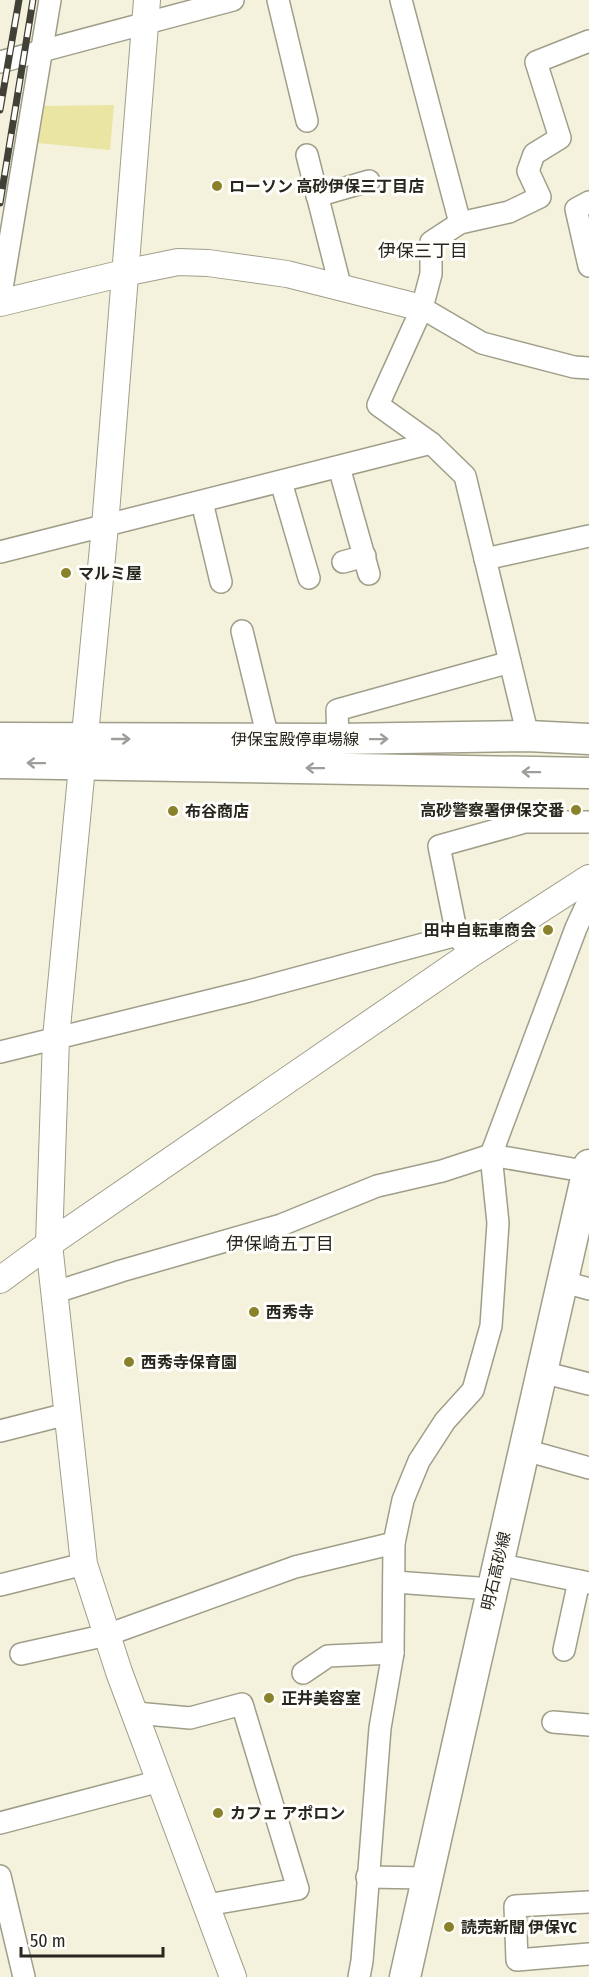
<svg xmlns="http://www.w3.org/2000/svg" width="589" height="1977" font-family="'Fira Sans Condensed','Noto Sans JP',sans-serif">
  <rect width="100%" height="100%" fill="#f4f2dc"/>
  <polygon fill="#eae5a2" points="114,105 110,150 38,143 44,106"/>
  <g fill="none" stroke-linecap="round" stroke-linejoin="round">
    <defs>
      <g id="minor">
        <polyline points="278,0 307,121"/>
        <polyline points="401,0 460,223"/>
        <polyline points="0,62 233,0"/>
        <polyline points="307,155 341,289"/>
        <polyline points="317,196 369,181"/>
        <polyline points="589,202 576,209 589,266"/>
        <polyline points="0,300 50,0"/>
        <polyline points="422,308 482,343 574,367 589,368"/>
        <polyline points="339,467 369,574"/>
        <polyline points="281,482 309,578"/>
        <polyline points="202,502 221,582"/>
        <polyline points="0,552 431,443"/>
        <polyline points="485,559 589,536"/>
        <polyline points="343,562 365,556"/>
        <polyline points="242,631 268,738"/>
        <polyline points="528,736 465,476 431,443 378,405 422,308 431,274 431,242 460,223 509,212 540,197 528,171 534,154 560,138 536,62 589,41"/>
        <polyline points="338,739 337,710 510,662"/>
        <polyline points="457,935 439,846 525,822 589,822"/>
        <polyline points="0,1052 249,991 457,935 471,954"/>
        <polyline points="564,1282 589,1289"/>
        <polyline points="53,1293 121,1271 281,1225 377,1186 442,1171 491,1155 589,1172"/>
        <polyline points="542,1372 589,1384"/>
        <polyline points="0,1431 67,1414"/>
        <polyline points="525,1450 589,1468"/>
        <polyline points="497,1564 589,1583"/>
        <polyline points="395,1582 492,1589"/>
        <polyline points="0,1585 84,1564"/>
        <polyline points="564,1650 579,1581"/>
        <polyline points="21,1654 107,1635 295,1567 394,1543"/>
        <polyline points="303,1673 328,1656 393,1653"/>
        <polyline points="136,1713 190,1718 242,1704 298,1889 207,1905"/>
        <polyline points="553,1722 589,1725"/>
        <polyline points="0,1823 160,1781"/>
        <polyline points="0,1876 24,1977"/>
        <polyline points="367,1877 426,1878"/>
        <polyline points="589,1902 515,1906 517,1960 589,1954"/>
        <polyline points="359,1977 362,1961 380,1728 393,1653 394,1543 403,1500 419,1461 445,1421 473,1390 491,1326 498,1223 491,1155 576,928 589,900"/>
      </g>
      <g id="tertiary">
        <polyline points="147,0 105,526 56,1038 49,1244 84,1564 119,1672 233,1977"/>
        <polyline points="0,303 124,273 178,262 208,263 287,274 422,308"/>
        <polyline points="0,1280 49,1244 471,954 589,878"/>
      </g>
      <g id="secondary">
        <polyline points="0,738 338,739 528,736 589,739"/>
        <polyline points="0,763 589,773"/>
        <path d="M405 1977C465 1706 528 1436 589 1165"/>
      </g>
    </defs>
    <use href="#minor" stroke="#9f9e89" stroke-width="24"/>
    <use href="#tertiary" stroke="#9f9e89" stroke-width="28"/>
    <use href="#secondary" stroke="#9f9e89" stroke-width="33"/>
    <use href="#minor" stroke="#fff" stroke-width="21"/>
    <use href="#tertiary" stroke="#fff" stroke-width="26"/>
    <use href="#secondary" stroke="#fff" stroke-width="30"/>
    <defs>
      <g id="rail">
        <polyline points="0,110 19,0"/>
        <polyline points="0,203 33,0"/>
      </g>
    </defs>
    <use href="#rail" stroke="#424137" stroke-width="7"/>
    <use href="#rail" stroke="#fffefa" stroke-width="4.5" stroke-dasharray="14" stroke-linecap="butt"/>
  </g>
  <defs><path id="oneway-shaft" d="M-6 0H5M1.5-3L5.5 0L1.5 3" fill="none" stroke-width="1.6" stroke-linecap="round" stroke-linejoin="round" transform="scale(1.5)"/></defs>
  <g stroke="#9e9e9a">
    <use href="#oneway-shaft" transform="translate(121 739)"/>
    <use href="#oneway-shaft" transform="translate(379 739) rotate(-1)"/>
    <use href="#oneway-shaft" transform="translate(36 763) rotate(-179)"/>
    <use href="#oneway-shaft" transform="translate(315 768) rotate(-179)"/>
    <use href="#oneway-shaft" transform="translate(531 772) rotate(-179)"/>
  </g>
  <g fill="#8a822a" stroke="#fffefa" stroke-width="2">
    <circle cx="217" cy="186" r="6"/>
    <circle cx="66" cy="573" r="6"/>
    <circle cx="576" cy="810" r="6"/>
    <circle cx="173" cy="811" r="6"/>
    <circle cx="548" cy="930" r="6"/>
    <circle cx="254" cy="1312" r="6"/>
    <circle cx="129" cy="1362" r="6"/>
    <circle cx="269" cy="1698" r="6"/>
    <circle cx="218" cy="1813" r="6"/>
    <circle cx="449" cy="1927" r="6"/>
  </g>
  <g text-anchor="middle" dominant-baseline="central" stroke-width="6" stroke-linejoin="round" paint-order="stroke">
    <g font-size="16" font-weight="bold" fill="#28271f" stroke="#fffefa" text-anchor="start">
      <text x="229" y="186">ローソン 高砂伊保三丁目店</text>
      <text x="78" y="573">マルミ屋</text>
      <text x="564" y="810" text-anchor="end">高砂警察署伊保交番</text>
      <text x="185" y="811">布谷商店</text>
      <text x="536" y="930" text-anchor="end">田中自転車商会</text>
      <text x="266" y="1312">西秀寺</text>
      <text x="141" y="1362">西秀寺保育園</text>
      <text x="281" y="1698">正井美容室</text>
      <text x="230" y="1813">カフェ アポロン</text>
      <text x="461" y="1927">読売新聞 伊保YC</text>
    </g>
    <g font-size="16" fill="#28271f" stroke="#fffefa">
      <text x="295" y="739">伊保宝殿停車場線</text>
      <text transform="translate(496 1571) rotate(-77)">明石高砂線</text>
    </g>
    <g font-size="18" fill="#28271f" stroke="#fffefa">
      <text x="423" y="251">伊保三丁目</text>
      <text x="280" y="1244">伊保崎五丁目</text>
    </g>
  </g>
  <path d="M21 1947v9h142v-9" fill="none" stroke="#28271f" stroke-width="3"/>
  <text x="30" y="1947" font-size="18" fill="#28271f" stroke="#fffefa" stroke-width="4.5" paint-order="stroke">50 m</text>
</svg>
